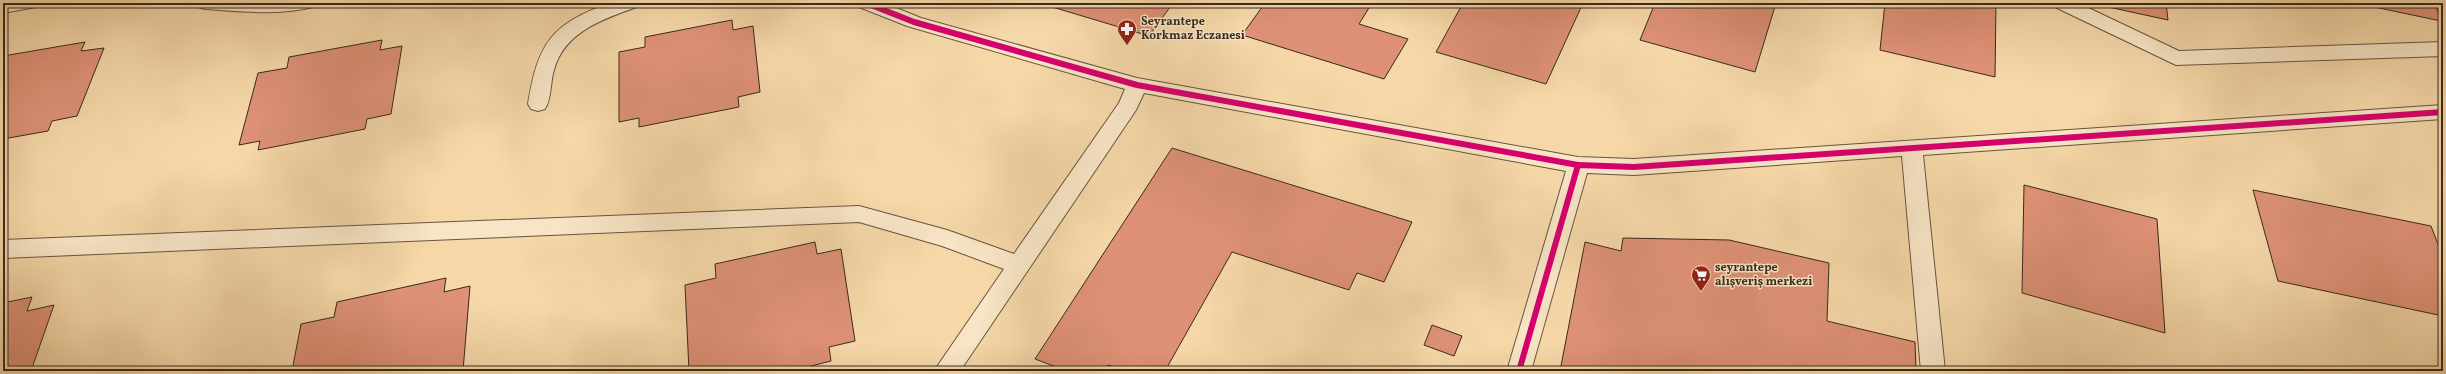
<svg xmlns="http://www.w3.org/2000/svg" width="2446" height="374" font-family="Vollkorn,serif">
  <rect width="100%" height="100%" fill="#f5d7a8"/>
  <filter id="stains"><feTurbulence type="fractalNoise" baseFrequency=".005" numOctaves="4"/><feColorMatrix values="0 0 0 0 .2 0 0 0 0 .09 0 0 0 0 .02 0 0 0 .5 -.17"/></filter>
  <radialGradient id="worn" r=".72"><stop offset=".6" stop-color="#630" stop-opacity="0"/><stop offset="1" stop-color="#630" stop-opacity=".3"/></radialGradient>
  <g fill="#de9176" stroke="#382a1c">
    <polygon points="1039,3 1173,3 1149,36"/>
    <polygon points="1265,3 1372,3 1359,24 1408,39 1384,79 1242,35"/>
    <polygon points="1463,3 1583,3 1546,84 1436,52"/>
    <polygon points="1655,3 1776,3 1755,72 1640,40"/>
    <polygon points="1885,3 1996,3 1995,77 1880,50"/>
    <polygon points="2090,3 2166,3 2168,20"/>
    <polygon points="2355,3 2435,3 2441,21"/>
    <polygon points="732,20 733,30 753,26 760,92 738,97 739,107 639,127 639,118 619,122 619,52 645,47 645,37"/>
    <polygon points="382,40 380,50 402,46 391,114 367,119 365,129 258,150 260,141 239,145 258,73 287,68 289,57"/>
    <polygon points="85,42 81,51 104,48 77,116 52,121 48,131 3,139 3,56"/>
    <polygon points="1172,148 1412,222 1384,282 1357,273 1349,290 1232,252 1165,371 1126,371 1108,365 1105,371 1067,371 1035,359"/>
    <polygon points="2024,185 2157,219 2165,333 2022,293"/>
    <polygon points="2253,190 2431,226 2443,257 2443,316 2278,281"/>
    <polygon points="1623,238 1729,240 1829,263 1827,321 1915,342 1916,371 1560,371 1585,242 1621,251"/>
    <polygon points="815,242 817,254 841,249 855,341 829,347 831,361 791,371 689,371 685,285 716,278 715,264"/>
    <polygon points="446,278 444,292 470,286 463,371 292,371 301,324 334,317 337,302"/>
    <polygon points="32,297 27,311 54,305 31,371 3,371 3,303"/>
    <polygon points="1432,325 1462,336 1454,356 1424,345"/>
  </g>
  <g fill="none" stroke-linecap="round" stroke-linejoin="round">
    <defs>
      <g id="minor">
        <polygon points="3,3 39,3 36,7 3,13"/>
        <path d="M195 3H316L313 7C278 16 240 11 205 9L198 7Z"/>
        <path d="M610 3H640L637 7C603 19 564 32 554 70 550 82 552 98 545 109L538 111 531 109 528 104C538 43 551 24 610 3Z"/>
        <polygon points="856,3 884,3 921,18 1137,78 1578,157 1634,159 2443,105 2443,119 1923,155 1945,371 1921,371 1902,156 1634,175 1587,173 1531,371 1507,371 1566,171 1144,93 1136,110 960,371 934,371 1004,269 942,246 859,222 3,258 3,240 859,206 947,230 1014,254 1119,103 1125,89 907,26 859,7"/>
        <polygon points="2052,3 2078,3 2179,51 2443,42 2443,56 2176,65 2055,7"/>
      </g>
    </defs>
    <use href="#minor" stroke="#67553f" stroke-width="2"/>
    <use href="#minor" fill="#f8e5c6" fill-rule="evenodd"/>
    <defs>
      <g id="cycleway">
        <polyline points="866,3 914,22 1137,85 1578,165"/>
        <polyline points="1519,371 1578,165 1634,167 2443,112"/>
      </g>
    </defs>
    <use href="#cycleway" stroke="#f8e5c6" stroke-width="8"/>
    <use href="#cycleway" stroke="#d6006c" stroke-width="6"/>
  </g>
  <defs>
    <symbol id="pharmacy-pin" viewBox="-11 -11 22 30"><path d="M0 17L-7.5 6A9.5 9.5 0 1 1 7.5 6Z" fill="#8f2418" stroke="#f8e5c6"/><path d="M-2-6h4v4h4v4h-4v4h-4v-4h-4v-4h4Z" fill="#fff"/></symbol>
    <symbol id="supermarket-pin" viewBox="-11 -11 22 30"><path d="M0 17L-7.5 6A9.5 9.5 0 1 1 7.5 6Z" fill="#8f2418" stroke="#f8e5c6"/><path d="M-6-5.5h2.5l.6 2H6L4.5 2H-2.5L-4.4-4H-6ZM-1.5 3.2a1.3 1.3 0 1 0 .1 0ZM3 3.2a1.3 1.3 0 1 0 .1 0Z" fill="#fff"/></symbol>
  </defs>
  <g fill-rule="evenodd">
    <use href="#pharmacy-pin" x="1116" y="18" width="22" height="30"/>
    <use href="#supermarket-pin" x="1690" y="264" width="22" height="30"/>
  </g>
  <g text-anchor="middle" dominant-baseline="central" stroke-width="3" stroke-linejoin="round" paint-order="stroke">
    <g font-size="12" font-weight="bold" fill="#382a1c" stroke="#f8e5c6" text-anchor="start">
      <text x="1141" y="22">Seyrantepe<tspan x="1141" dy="14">Korkmaz Eczanesi</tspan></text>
      <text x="1715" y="268">seyrantepe<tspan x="1715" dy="14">alışveriş merkezi</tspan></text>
    </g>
  </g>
  <rect width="2446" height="374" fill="none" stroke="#f5d7a8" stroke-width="16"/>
  <rect x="4" y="4" width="2438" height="366" fill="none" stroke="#382a1c" stroke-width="2"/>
  <rect x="8" y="8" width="2430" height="358" fill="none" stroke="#382a1c"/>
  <rect width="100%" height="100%" filter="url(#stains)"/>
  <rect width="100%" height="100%" fill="url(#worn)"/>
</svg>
